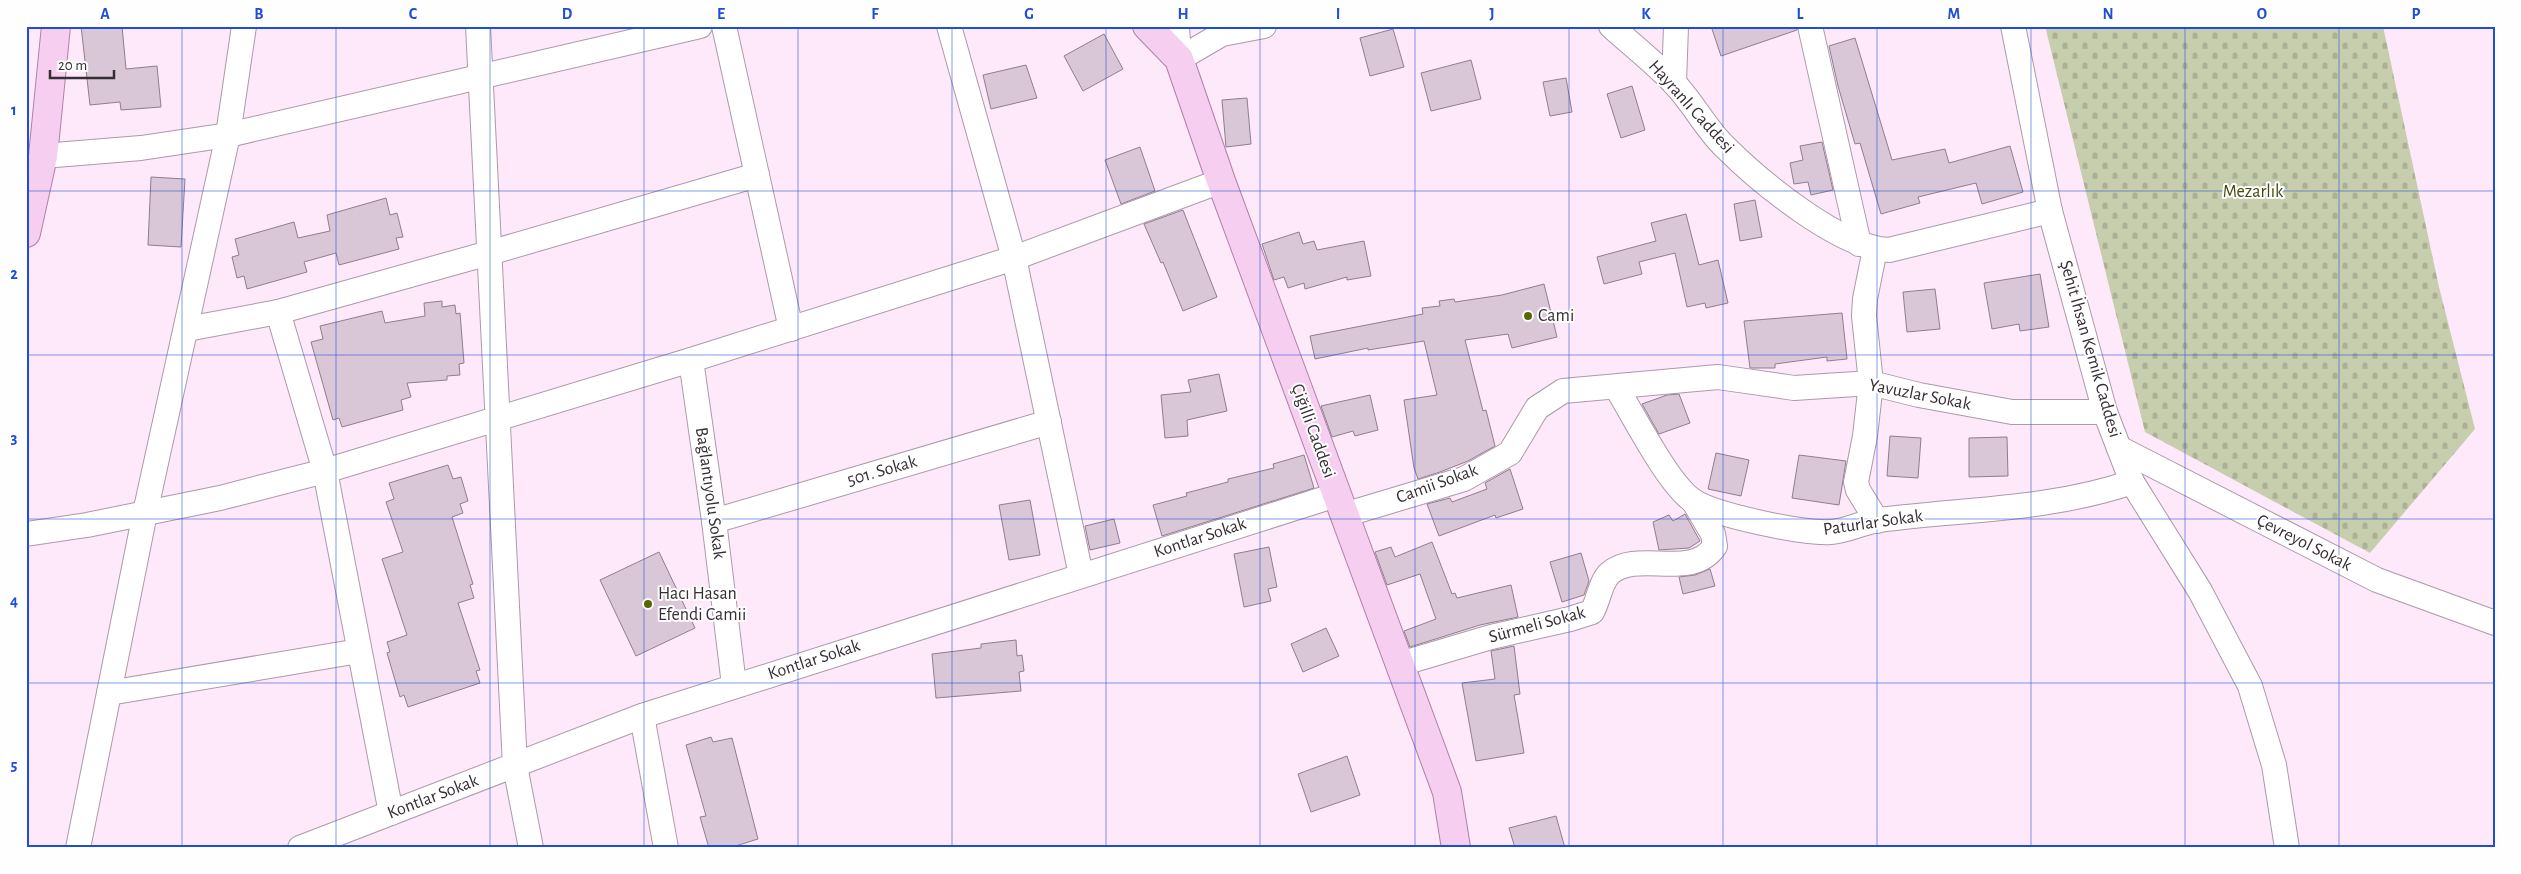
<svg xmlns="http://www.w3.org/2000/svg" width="2521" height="874" font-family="'Alegreya Sans',sans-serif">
  <defs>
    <pattern id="cemetery-stones" width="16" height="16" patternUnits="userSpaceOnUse" patternTransform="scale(1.25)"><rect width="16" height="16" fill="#c7ceae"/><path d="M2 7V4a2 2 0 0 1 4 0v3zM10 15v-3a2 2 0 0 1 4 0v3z" fill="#acb196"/></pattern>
  </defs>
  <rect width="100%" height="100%" fill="#fee9fa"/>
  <polygon fill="url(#cemetery-stones)" points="2045,26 2383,26 2439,287 2475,429 2370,553 2145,432"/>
  <g fill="#d9c6d6" stroke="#907d8d">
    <polygon points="81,26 122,26 126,69 157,66 161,107 121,110 120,102 90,105"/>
    <polygon points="1711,26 1797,26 1797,30 1721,56"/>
    <polygon points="1393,29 1404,67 1370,76 1360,38"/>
    <polygon points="1104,34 1123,69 1083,91 1064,56"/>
    <polygon points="1855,38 1892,160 1945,149 1949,163 2010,146 2023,192 1982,204 1976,183 1918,197 1920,203 1881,214 1860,143 1855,144 1838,86 1829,46"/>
    <polygon points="1471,60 1481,99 1431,111 1421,73"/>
    <polygon points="1026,65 1037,98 991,109 983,75"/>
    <polygon points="1566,78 1572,112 1550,116 1543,82"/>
    <polygon points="1632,86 1645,130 1621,138 1607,94"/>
    <polygon points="1247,98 1251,144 1226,147 1222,100"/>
    <polygon points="1822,142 1833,190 1811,195 1808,182 1794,184 1790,163 1803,160 1800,146"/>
    <polygon points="1140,147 1155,191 1121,204 1105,160"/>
    <polygon points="151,177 185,179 181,247 148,245"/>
    <polygon points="386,198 390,215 397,213 403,237 396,238 399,249 339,265 336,253 304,262 307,272 247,289 244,276 237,278 232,257 239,255 235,239 294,222 298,238 330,231 327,215"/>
    <polygon points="1755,200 1762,237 1740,241 1734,204"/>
    <polygon points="1183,210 1217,297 1183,311 1163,262 1161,263 1144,224"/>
    <polygon points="1686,214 1699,265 1718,260 1728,303 1706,308 1705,303 1687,307 1675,253 1639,262 1642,274 1604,284 1597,257 1656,241 1651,223"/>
    <polygon points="1299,232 1303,244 1314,241 1317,250 1364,241 1371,276 1347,280 1347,277 1305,289 1304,283 1288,288 1284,277 1274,280 1262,244"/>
    <polygon points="2040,274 2049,327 2020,331 2019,324 1992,329 1984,283"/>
    <polygon points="1544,284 1557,337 1512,348 1508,334 1465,340 1483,411 1486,410 1495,446 1468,461 1440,472 1418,479 1414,468 1404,400 1437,395 1424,341 1368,350 1368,348 1315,359 1310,336 1423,314 1422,308 1440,306 1439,301 1454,299 1455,302 1502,295"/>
    <polygon points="1935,289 1940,329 1907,332 1903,292"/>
    <polygon points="442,301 442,307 455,305 456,314 460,313 464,363 459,364 460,375 447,376 447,380 407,383 411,397 401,400 403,410 342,427 339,418 333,420 311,342 323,339 320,326 382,311 385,323 425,316 424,303"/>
    <polygon points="1842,313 1847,359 1827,361 1827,357 1775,364 1775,368 1750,368 1744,321"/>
    <polygon points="1219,374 1227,411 1187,420 1188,436 1165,438 1161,395 1191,392 1188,380"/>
    <polygon points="1679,394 1690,423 1659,434 1642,404 1667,395"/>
    <polygon points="1370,395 1378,430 1355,436 1353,431 1332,437 1321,406"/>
    <polygon points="1890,436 1921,438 1918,478 1887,476"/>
    <polygon points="2007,437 2008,476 1969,477 1969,438"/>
    <polygon points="1716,453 1749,460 1741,496 1708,489"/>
    <polygon points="1304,455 1314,488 1162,536 1153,505 1187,496 1186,493 1228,482 1228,479 1274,468 1273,464"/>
    <polygon points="1799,455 1846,461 1839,505 1792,498"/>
    <polygon points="448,465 453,479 461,477 468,501 460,504 463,513 452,517 473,584 470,585 474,598 458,603 480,670 476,671 480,683 408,707 404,695 400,697 387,653 390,652 387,642 407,635 382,559 403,552 386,502 394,499 389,483"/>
    <polygon points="1510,469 1523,509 1496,518 1495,515 1439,536 1427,504 1450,498 1452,502 1487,489 1485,483"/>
    <polygon points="1030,500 1040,555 1009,560 999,505"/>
    <polygon points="1685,514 1700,541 1689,548 1659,550 1653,522 1669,515 1673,521"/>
    <polygon points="1114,519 1120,543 1090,550 1085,526"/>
    <polygon points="1432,542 1452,594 1455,593 1457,598 1511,585 1518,617 1480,625 1410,647 1404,631 1436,619 1420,574 1387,585 1375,552 1391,547 1395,557"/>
    <polygon points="1269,547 1277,587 1268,589 1271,601 1244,607 1234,554"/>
    <polygon points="659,552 695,628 636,656 600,580"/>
    <polygon points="1581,553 1589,581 1584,595 1562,602 1550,562"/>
    <polygon points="1710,569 1715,586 1683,594 1679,577 1695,575"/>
    <polygon points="1326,628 1339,656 1303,672 1291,644"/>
    <polygon points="1016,640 1017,656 1022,655 1024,671 1019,672 1021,691 936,698 932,654 981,648 981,644"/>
    <polygon points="1514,646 1520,694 1514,695 1524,753 1476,761 1462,683 1495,679 1491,651"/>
    <polygon points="711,737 713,742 732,738 758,839 729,848 709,848 700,817 706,816 686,745"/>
    <polygon points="1347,756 1360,795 1311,812 1298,774"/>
    <polygon points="1556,816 1565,848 1515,848 1509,828"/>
  </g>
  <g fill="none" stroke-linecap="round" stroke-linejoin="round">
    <defs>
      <g id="minor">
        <polyline points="478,26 515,766 531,848"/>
        <polyline points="724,26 791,329"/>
        <polyline points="949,26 1014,258 1081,575"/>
        <polyline points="1177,26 1179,59 1222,34 1264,26"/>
        <path d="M1611 26C1632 45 1654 62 1673 82 1693 102 1705 128 1725 147 1760 182 1840 248 1889 250L2050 211"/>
        <polyline points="1810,26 1859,244"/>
        <polyline points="2013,26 2050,211 2105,412 2132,482 2200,591 2250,686 2274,765 2287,848"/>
        <polyline points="1674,83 1676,26"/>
        <polyline points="43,156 141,148 228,135 700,26"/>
        <polyline points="1875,249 1865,299 1864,316 1871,383 1865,436 1856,482 1858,490 1877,521"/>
        <polyline points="278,312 325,471 391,813"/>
        <polyline points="187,329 278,312 489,253 757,175"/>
        <polyline points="691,360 714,521 734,685"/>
        <path d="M1616 387C1634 416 1667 482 1692 500 1713 515 1804 534 1831 532 1847 531 1863 522 1879 520 1963 509 2051 510 2132 482"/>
        <polyline points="2119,448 2377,580 2495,623"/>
        <polyline points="1344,515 1464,479 1510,453 1537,408 1563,391 1718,377 1794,388 1871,383 1919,395 2012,412 2105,412"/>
        <polyline points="714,521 1049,422"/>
        <polyline points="26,534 87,525 220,498 325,471 691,360 1014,258 1221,181"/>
        <path d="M1400 664 1491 637 1570 619 1592 612C1599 600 1600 582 1610 573 1638 549 1692 581 1715 546L1713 534 1694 502"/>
        <polyline points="109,693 359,651"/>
        <polyline points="642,716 666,848"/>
        <polyline points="78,848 145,513 228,135 244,26"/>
        <polyline points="300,848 642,716 1336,495"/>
      </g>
      <g id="major">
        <polyline points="1147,26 1179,59 1221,181 1447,792 1456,848"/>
        <polyline points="26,233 43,156 56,26"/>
      </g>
    </defs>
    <use href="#minor" stroke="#ac99a9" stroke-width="26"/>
    <use href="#major" stroke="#af81a8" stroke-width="30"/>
    <use href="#minor" stroke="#fff" stroke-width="24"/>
    <use href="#major" stroke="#f6cef0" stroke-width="28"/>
  </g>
  <path fill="none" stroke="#1d4ed8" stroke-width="1" stroke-opacity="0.55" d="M182 26V848M336 26V848M490 26V848M644 26V848M798 26V848M952 26V848M1106 26V848M1260 26V848M1415 26V848M1569 26V848M1723 26V848M1877 26V848M2031 26V848M2185 26V848M2339 26V848M26 191H2495M26 355H2495M26 519H2495M26 683H2495"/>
  <g fill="#5a6508" stroke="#fefefe" stroke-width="2">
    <circle cx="1528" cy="316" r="5"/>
    <circle cx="648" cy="604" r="5"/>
  </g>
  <g text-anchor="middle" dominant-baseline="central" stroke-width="4" stroke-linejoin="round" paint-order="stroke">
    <g font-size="18" fill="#362e35" stroke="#fefefe">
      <text transform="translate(1691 107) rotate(48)">Hayranlı Caddesi</text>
      <text transform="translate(2090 349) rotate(74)">Şehit İhsan Kemik Caddesi</text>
      <text transform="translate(1920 395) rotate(11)">Yavuzlar Sokak</text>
      <text transform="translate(1313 431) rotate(70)">Çiğilli Caddesi</text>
      <text transform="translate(882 471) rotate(-16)">501. Sokak</text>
      <text transform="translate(1437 484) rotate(-20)">Camii Sokak</text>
      <text transform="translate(710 493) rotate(82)">Bağlantıyolu Sokak</text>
      <text transform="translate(1873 523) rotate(-8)">Paturlar Sokak</text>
      <text transform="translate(1200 538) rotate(-18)">Kontlar Sokak</text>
      <text transform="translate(2304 543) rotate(27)">Çevreyol Sokak</text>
      <text transform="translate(1537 625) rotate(-15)">Sürmeli Sokak</text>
      <text transform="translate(814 660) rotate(-18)">Kontlar Sokak</text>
      <text transform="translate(433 797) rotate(-21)">Kontlar Sokak</text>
    </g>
    <g font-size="18" fill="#434b0b" stroke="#fefefe">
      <text x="2253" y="192">Mezarlık</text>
    </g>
    <g font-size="18" fill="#362e35" stroke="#fefefe" text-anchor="start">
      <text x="1538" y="316">Cami</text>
      <text x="658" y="594">Hacı Hasan<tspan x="658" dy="21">Efendi Camii</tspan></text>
    </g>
  </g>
  <rect width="2521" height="874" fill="none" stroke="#fefefe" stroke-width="55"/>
  <path d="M50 70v8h64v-8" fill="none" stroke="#362e35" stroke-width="2.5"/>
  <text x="58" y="70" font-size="15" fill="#362e35" stroke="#fefefe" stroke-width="4" paint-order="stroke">20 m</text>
  <rect x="28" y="28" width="2466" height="818" fill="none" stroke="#1d4ed8" stroke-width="2"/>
  <g font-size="16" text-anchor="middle" font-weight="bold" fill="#1d4ed8">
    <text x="105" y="19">A</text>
    <text x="259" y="19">B</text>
    <text x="413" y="19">C</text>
    <text x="567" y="19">D</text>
    <text x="721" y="19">E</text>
    <text x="875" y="19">F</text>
    <text x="1029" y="19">G</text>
    <text x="1183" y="19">H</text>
    <text x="1338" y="19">I</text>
    <text x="1492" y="19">J</text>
    <text x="1646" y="19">K</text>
    <text x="1800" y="19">L</text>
    <text x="1954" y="19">M</text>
    <text x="2108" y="19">N</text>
    <text x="2262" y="19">O</text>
    <text x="2416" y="19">P</text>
    <text x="14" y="115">1</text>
    <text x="14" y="279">2</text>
    <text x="14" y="443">3</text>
    <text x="14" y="606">4</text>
    <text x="14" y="770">5</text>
  </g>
</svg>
